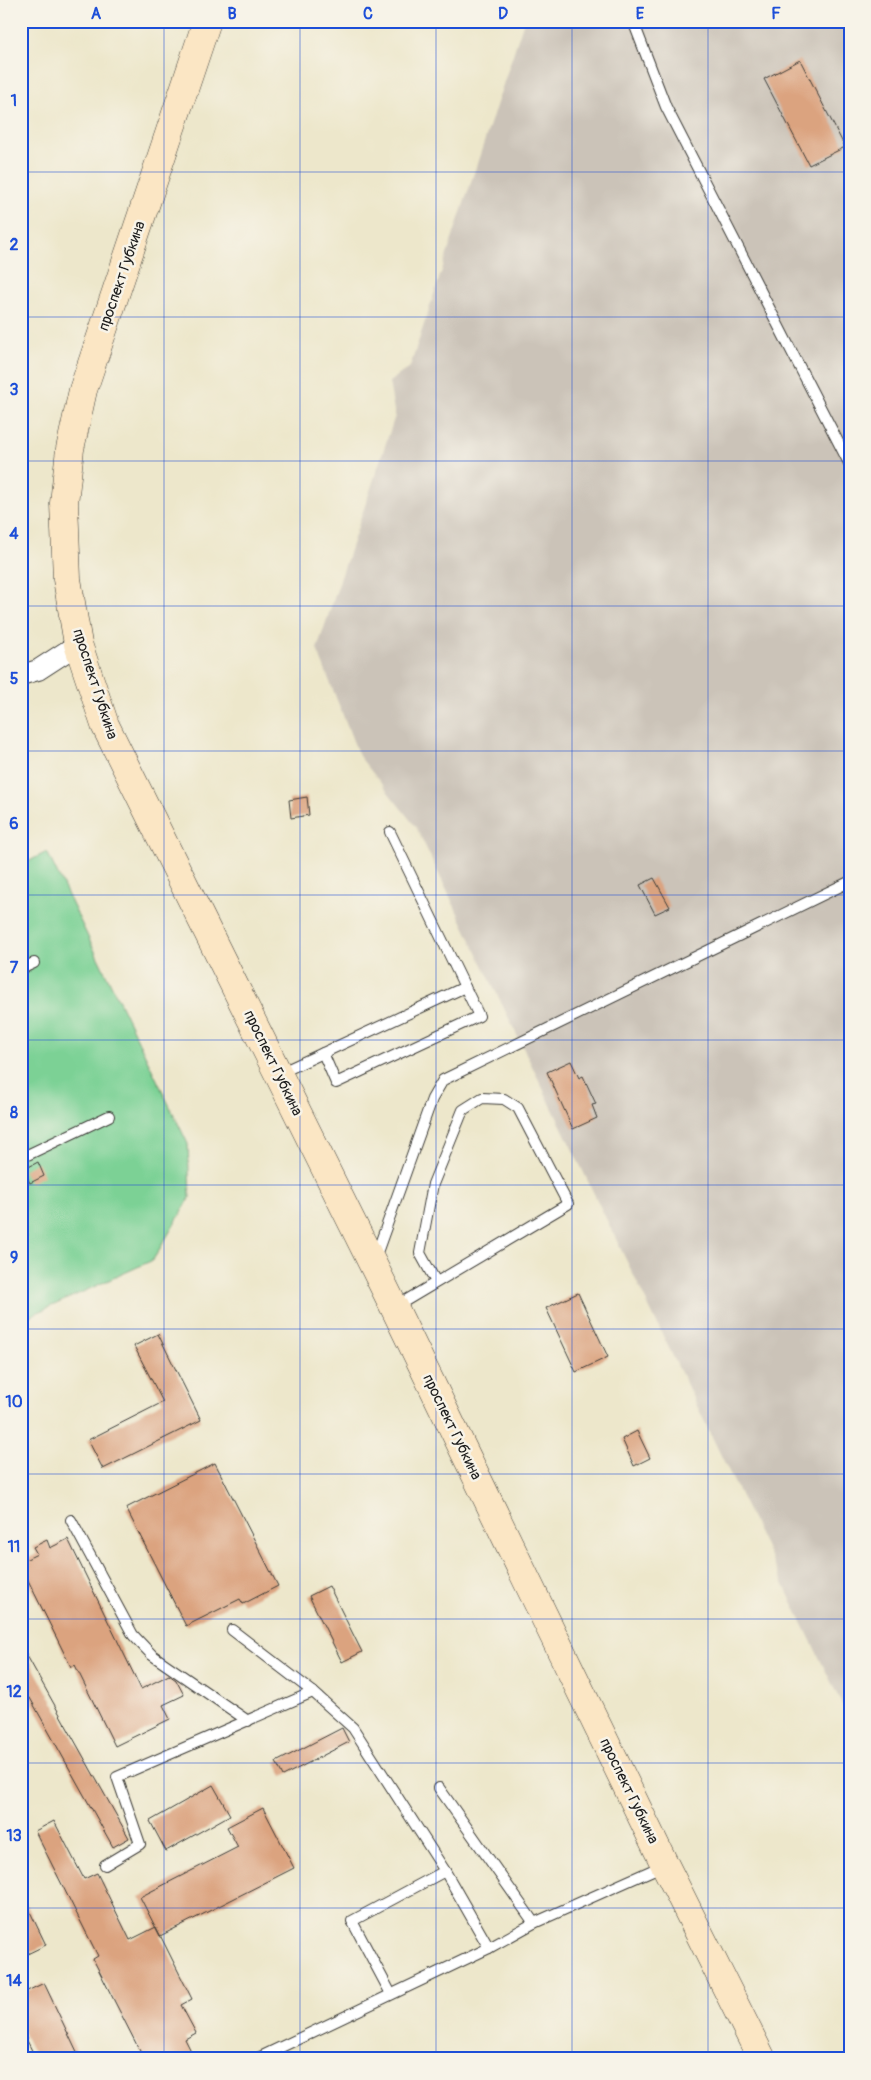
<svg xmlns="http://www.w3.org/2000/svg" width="871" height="2080" font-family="Pangolin,sans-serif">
  <rect width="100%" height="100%" fill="#f7f3e8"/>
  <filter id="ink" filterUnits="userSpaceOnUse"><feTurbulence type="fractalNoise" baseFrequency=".02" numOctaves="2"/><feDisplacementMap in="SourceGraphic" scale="10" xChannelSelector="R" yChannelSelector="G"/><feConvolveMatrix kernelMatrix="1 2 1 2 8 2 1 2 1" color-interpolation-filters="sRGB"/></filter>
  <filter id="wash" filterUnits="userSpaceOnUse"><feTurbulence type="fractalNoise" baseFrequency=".0096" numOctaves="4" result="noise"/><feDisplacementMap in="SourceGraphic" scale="20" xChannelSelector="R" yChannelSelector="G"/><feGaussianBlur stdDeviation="1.12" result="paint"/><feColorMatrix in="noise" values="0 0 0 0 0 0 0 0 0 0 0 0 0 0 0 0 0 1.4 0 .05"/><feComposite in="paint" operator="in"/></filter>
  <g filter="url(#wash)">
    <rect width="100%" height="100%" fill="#ede7cb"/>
    <polygon fill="#cbc3b8" points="524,21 850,21 850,1721 416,827 359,756 317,649 395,416 389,382 410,367"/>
    <polygon fill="#7cd195" stroke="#4c7658" points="47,852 188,1144 190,1198 153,1260 21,1320 21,865"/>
    <g id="blocks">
      <g fill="#dba37f">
        <polygon points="800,60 845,147 809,165 764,79"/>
        <polygon points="307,797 309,815 291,818 289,800"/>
        <polygon points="654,878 670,907 655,914 640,885"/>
        <polygon points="571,1061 579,1078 583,1076 596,1104 592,1105 597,1118 573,1129 547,1072"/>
        <polygon points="38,1162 44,1176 30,1183 23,1170"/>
        <polygon points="578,1293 608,1357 576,1372 546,1308"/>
        <polygon points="158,1334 201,1420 103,1469 88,1440 163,1402 134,1346"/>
        <polygon points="637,1431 650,1458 634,1466 622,1439"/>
        <polygon points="215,1463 278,1586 243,1604 240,1599 186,1626 126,1508"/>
        <polygon points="68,1539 141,1689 169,1675 176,1680 184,1695 163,1705 170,1719 115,1746 75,1665 71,1667 21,1566 21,1562 37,1554 33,1547 47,1540 50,1548"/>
        <polygon points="329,1586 362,1652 342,1662 309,1596"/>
        <polygon points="21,1645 129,1838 113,1847 30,1698 27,1700 21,1689"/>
        <polygon points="342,1728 349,1742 283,1776 276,1762"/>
        <polygon points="213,1785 230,1815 166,1851 150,1821"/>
        <polygon points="263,1808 294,1868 160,1936 140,1897 238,1847 227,1827"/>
        <polygon points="54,1821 84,1879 97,1873 130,1940 156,1927 192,1999 181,2005 196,2033 185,2039 195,2059 144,2059 93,1959 98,1956 35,1831"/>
        <polygon points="21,1893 46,1945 21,1957"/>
        <polygon points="44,1983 80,2059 36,2059 21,2028 21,1994"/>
      </g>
    </g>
  </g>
  <g filter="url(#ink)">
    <use href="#blocks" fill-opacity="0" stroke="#3b3a36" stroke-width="1"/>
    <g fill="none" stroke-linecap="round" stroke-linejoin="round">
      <defs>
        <g id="lane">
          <polyline points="633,21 666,107 850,465"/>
          <polyline points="21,969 34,963"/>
          <polyline points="323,1053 336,1083 479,1016 390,832"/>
          <polyline points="280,1073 465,987"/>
          <polyline points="21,1158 109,1116"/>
          <polyline points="375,1258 432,1099 443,1080 849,882"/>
          <polyline points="395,1307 568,1204 518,1108 504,1099 482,1098 463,1110 433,1184 420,1253 436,1282"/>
          <polyline points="71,1520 133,1635 152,1655 248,1721"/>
          <polyline points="232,1630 313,1692 353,1728 445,1871 489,1948"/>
          <polyline points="439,1788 534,1923"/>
          <polyline points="105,1865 140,1844 117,1777 313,1692"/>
          <polyline points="391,1994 352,1921 445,1871"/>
          <polyline points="256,2059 489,1948 534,1923 664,1865"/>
        </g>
        <polyline id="street" points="21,675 38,670 78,644"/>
        <polyline id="secondary" points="207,21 83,390 70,449 64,503 67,579 78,644 105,725 394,1307 665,1865 762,2059"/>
      </defs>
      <use href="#lane" stroke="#3b3a36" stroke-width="12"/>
      <use href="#street" stroke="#3b3a36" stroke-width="22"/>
      <use href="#secondary" stroke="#3b3a36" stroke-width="29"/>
      <use href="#lane" stroke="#fff" stroke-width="10"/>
      <use href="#street" stroke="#fff" stroke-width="20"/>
      <use href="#secondary" stroke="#fbe6c4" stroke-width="28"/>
    </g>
  </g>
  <path fill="none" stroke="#1d4ed8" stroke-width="1" stroke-opacity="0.55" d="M164 21V2059M300 21V2059M436 21V2059M572 21V2059M708 21V2059M21 172H850M21 317H850M21 461H850M21 606H850M21 751H850M21 895H850M21 1040H850M21 1185H850M21 1329H850M21 1474H850M21 1619H850M21 1763H850M21 1908H850"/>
  <g text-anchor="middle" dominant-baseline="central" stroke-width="5" stroke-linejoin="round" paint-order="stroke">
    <g font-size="15" fill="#1c1c1c" stroke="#f7f3e8">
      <text transform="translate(122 276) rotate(-71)">проспект Губкина</text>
      <text transform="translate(95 684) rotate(72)">проспект Губкина</text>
      <text transform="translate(273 1063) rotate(64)">проспект Губкина</text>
      <text transform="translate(452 1427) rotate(64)">проспект Губкина</text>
      <text transform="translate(629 1791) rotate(64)">проспект Губкина</text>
    </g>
  </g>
  <rect width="871" height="2080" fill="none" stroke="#f7f3e8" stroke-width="55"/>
  <rect x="28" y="28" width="816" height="2024" fill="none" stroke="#1d4ed8" stroke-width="2"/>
  <g font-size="16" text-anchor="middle" font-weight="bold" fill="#1d4ed8">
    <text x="96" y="19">A</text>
    <text x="232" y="19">B</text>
    <text x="368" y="19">C</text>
    <text x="503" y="19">D</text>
    <text x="640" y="19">E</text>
    <text x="776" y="19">F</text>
    <text x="14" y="106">1</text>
    <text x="14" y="250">2</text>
    <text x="14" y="395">3</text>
    <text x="14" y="539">4</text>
    <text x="14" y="684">5</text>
    <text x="14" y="829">6</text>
    <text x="14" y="973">7</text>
    <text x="14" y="1118">8</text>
    <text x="14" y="1263">9</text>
    <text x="14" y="1407">10</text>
    <text x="14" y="1552">11</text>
    <text x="14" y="1697">12</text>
    <text x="14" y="1841">13</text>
    <text x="14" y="1986">14</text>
  </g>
</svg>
